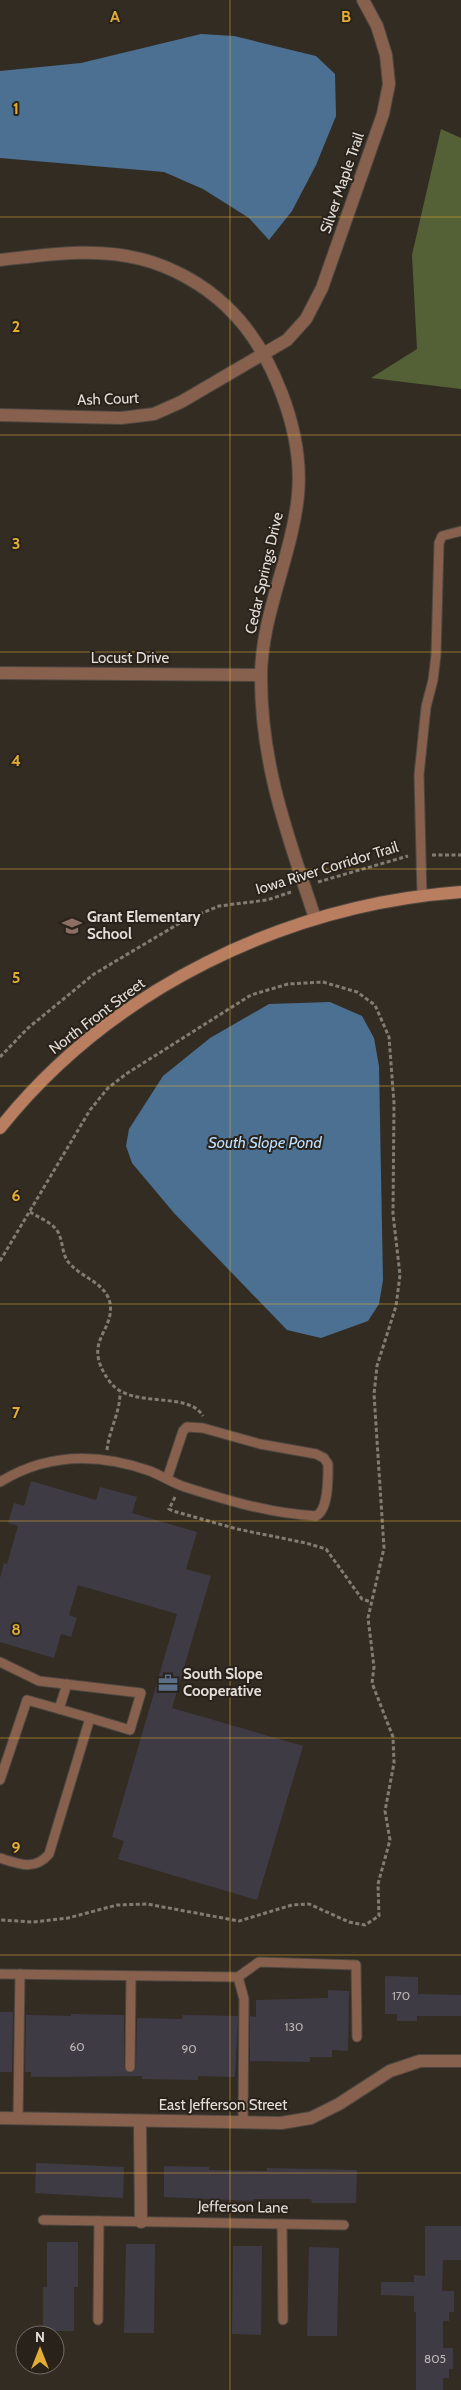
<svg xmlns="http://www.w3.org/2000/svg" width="461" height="2390" font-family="Cabin,sans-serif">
  <rect width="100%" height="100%" fill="#332c23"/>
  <polygon fill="#546136" points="441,129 461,138 461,389 371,378 417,349 412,255"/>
  <g fill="#4b7091">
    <polygon points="201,34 234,36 316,56 335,74 336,116 316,165 292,211 269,240 249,218 203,189 164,172 0,158 0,71 81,63"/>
    <polygon points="330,1002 362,1016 374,1038 379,1066 383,1280 379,1304 368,1321 321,1338 287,1330 174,1213 132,1163 126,1146 129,1129 163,1076 210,1038 269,1004"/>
  </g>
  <g fill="#3f3b45">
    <polygon points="31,1481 96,1500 100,1487 137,1497 132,1513 197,1532 186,1569 211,1576 172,1708 303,1746 257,1900 118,1859 124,1841 112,1837 177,1614 78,1585 69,1615 77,1618 71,1637 61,1634 54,1658 0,1642 0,1578 4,1563 7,1564 18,1526 8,1523 14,1503 24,1506"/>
    <polygon points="385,1976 418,1977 418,1994 461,1995 461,2016 417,2016 417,2021 397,2021 397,2014 385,2014"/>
    <polygon points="328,1990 349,1991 348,2051 332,2050 332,2057 310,2057 310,2062 250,2061 250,2016 256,2017 256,2000 328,1998"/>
    <polygon points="0,2012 13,2012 12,2072 0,2072"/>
    <polygon points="71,2014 124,2015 124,2067 129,2073 133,2072 136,2067 137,2018 182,2019 183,2015 238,2016 235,2077 198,2076 198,2080 142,2079 142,2076 31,2077 31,2072 25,2072 26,2015 71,2016"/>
    <polygon points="36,2163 124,2167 123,2198 35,2193"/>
    <polygon points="164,2166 209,2167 209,2170 267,2171 267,2168 357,2170 356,2203 312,2203 311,2199 253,2199 253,2201 164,2197"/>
    <polygon points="425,2226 461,2226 461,2260 443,2260 442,2291 454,2291 454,2312 449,2312 449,2321 443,2321 443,2348 453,2348 453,2369 449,2369 449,2378 443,2378 443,2390 416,2390 416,2312 414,2312 414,2296 381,2295 381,2282 414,2282 414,2275 425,2276"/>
    <polygon points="47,2242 78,2242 78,2287 74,2287 74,2331 43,2331 43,2287 47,2287"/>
    <polygon points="126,2244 155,2244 154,2333 124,2333"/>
    <polygon points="233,2246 262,2246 261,2335 232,2334"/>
    <polygon points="309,2247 339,2248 337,2336 307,2336"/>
  </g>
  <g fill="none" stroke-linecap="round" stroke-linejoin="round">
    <defs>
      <g id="service">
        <polyline points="422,896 419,775 426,707 433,680 436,655 439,543 442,536 461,531"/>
        <path d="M0 1482C47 1453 99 1453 150 1471 162 1476 173 1483 185 1487 226 1500 272 1514 316 1516 329 1509 328 1478 328 1464L324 1458 316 1454 260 1444 203 1428 187 1427 183 1431 167 1479"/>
        <path d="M0 1662 39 1681 141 1693 130 1730 90 1718 49 1854C35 1871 19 1864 0 1858"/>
        <polyline points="59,1709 90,1718"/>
        <polyline points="0,1780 27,1700 59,1709 67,1684"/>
        <polyline points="0,1974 238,1977 259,1962 356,1965 357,2037"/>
        <polyline points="238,1977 244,1999 243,2123"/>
        <polyline points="130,2067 131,1976"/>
        <polyline points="18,2119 20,1974"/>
        <polyline points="43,2220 344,2225"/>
        <polyline points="282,2224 283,2320"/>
        <polyline points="98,2320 99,2221"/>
      </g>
      <g id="minor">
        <path d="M0 260C46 255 95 247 141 259 172 267 203 284 226 306 272 349 304 432 298 495 292 557 261 615 261 677 261 766 288 836 315 918"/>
        <polyline points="0,415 121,418 154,414 181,402 287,340 306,319 322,288 383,114 389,84 386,55 377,26 363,0"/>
        <polyline points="0,673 261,675"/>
        <polyline points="0,2118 281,2123 311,2118 339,2104 390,2071 420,2061 461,2061"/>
        <polyline points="140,2122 141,2222"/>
      </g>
      <path id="secondary" d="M0 1128C111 989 285 905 461 892"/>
    </defs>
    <use href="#service" stroke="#4f4840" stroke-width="11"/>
    <use href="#minor" stroke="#4f4840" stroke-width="14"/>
    <use href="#secondary" stroke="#4f4840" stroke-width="14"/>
    <g stroke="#827c74" stroke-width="3" stroke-dasharray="4 2.5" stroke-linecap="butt">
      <polyline points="432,855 461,855"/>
      <polyline points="318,882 408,856"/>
      <polyline points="0,1057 28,1028 94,974 185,920 219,906 267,900 291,892"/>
      <path d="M30 1212C39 1218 52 1222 58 1232 64 1243 61 1257 72 1266 84 1278 106 1284 110 1303 115 1333 80 1341 110 1382 131 1410 188 1390 203 1416"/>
      <polyline points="0,1261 90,1110 108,1088 126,1074 251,995 288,984 323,982 357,992 375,1005 389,1037 394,1103 393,1214 400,1275 396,1306 377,1366 374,1394 384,1548 368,1618 374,1667 372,1683 393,1737 394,1763 385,1811 390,1840 378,1884 379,1916 365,1925 349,1922 309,1904 292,1905 239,1921 147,1904 117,1905 68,1918 33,1922 0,1920"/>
      <path d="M107 1450C109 1430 120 1413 120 1393"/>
      <polyline points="175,1497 169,1509 173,1511 237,1529 306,1543 326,1549 362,1599 371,1602"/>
    </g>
    <use href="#service" stroke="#87614e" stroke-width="9"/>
    <use href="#minor" stroke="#87614e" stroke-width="12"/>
    <use href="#secondary" stroke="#b97d5f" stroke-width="12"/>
  </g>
  <path fill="none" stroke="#e3ae34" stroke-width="1" stroke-opacity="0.55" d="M230 0V2390M0 217H461M0 435H461M0 652H461M0 869H461M0 1086H461M0 1304H461M0 1521H461M0 1738H461M0 1955H461M0 2173H461"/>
  <defs>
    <symbol id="school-bare" viewBox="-9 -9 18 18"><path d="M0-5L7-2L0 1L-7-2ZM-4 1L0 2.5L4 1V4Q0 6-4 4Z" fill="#8d6e63" stroke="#29221a" stroke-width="2.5" paint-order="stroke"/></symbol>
    <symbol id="office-bare" viewBox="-9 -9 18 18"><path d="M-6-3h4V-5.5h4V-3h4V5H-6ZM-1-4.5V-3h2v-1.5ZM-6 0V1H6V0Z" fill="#5c6f8a" stroke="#29221a" stroke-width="2.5" paint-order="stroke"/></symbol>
  </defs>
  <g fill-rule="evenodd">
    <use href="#school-bare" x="58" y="912" width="28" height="28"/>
    <use href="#office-bare" x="154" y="1669" width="28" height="28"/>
  </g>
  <g text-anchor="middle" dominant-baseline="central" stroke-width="4" stroke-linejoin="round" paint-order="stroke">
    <g font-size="12" fill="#b9b4b2">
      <text x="401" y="1995">170</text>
      <text x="294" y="2026">130</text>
      <text x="77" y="2046">60</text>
      <text x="189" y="2048">90</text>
      <text x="435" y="2358">805</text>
    </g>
    <g font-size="15" fill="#e2ddd7" stroke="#29221a">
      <text transform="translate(342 183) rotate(-71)">Silver Maple Trail</text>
      <text transform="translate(108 399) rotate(-2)">Ash Court</text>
      <text transform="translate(264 573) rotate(-77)">Cedar Springs Drive</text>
      <text x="130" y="658">Locust Drive</text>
      <text transform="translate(327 868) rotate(-17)">Iowa River Corridor Trail</text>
      <text transform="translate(97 1016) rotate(-37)">North Front Street</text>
      <text x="223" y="2105">East Jefferson Street</text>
      <text transform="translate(243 2207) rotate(1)">Jefferson Lane</text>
    </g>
    <g font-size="15" font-weight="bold" fill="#e2ddd7" stroke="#29221a" text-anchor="start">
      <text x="87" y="917">Grant Elementary<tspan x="87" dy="17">School</tspan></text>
      <text x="183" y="1674">South Slope<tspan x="183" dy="17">Cooperative</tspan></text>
    </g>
    <g font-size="16" font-style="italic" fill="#bcdfff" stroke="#29221a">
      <text x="265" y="1142">South Slope Pond</text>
    </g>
  </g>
  <g font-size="16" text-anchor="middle" font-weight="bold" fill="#e3ae34" stroke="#29221a" stroke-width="4" stroke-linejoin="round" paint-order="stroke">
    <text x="115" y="22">A</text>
    <text x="346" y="22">B</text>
    <text x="16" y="114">1</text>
    <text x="16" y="332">2</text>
    <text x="16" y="549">3</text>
    <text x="16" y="766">4</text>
    <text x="16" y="983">5</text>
    <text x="16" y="1201">6</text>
    <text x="16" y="1418">7</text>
    <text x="16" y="1635">8</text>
    <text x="16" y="1853">9</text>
  </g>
  <g transform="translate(40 2350)"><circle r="24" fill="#29221a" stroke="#736d66"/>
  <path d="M0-4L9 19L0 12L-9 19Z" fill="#e3ae34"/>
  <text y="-8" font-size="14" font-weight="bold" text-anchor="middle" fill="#e2ddd7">N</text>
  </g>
</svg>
